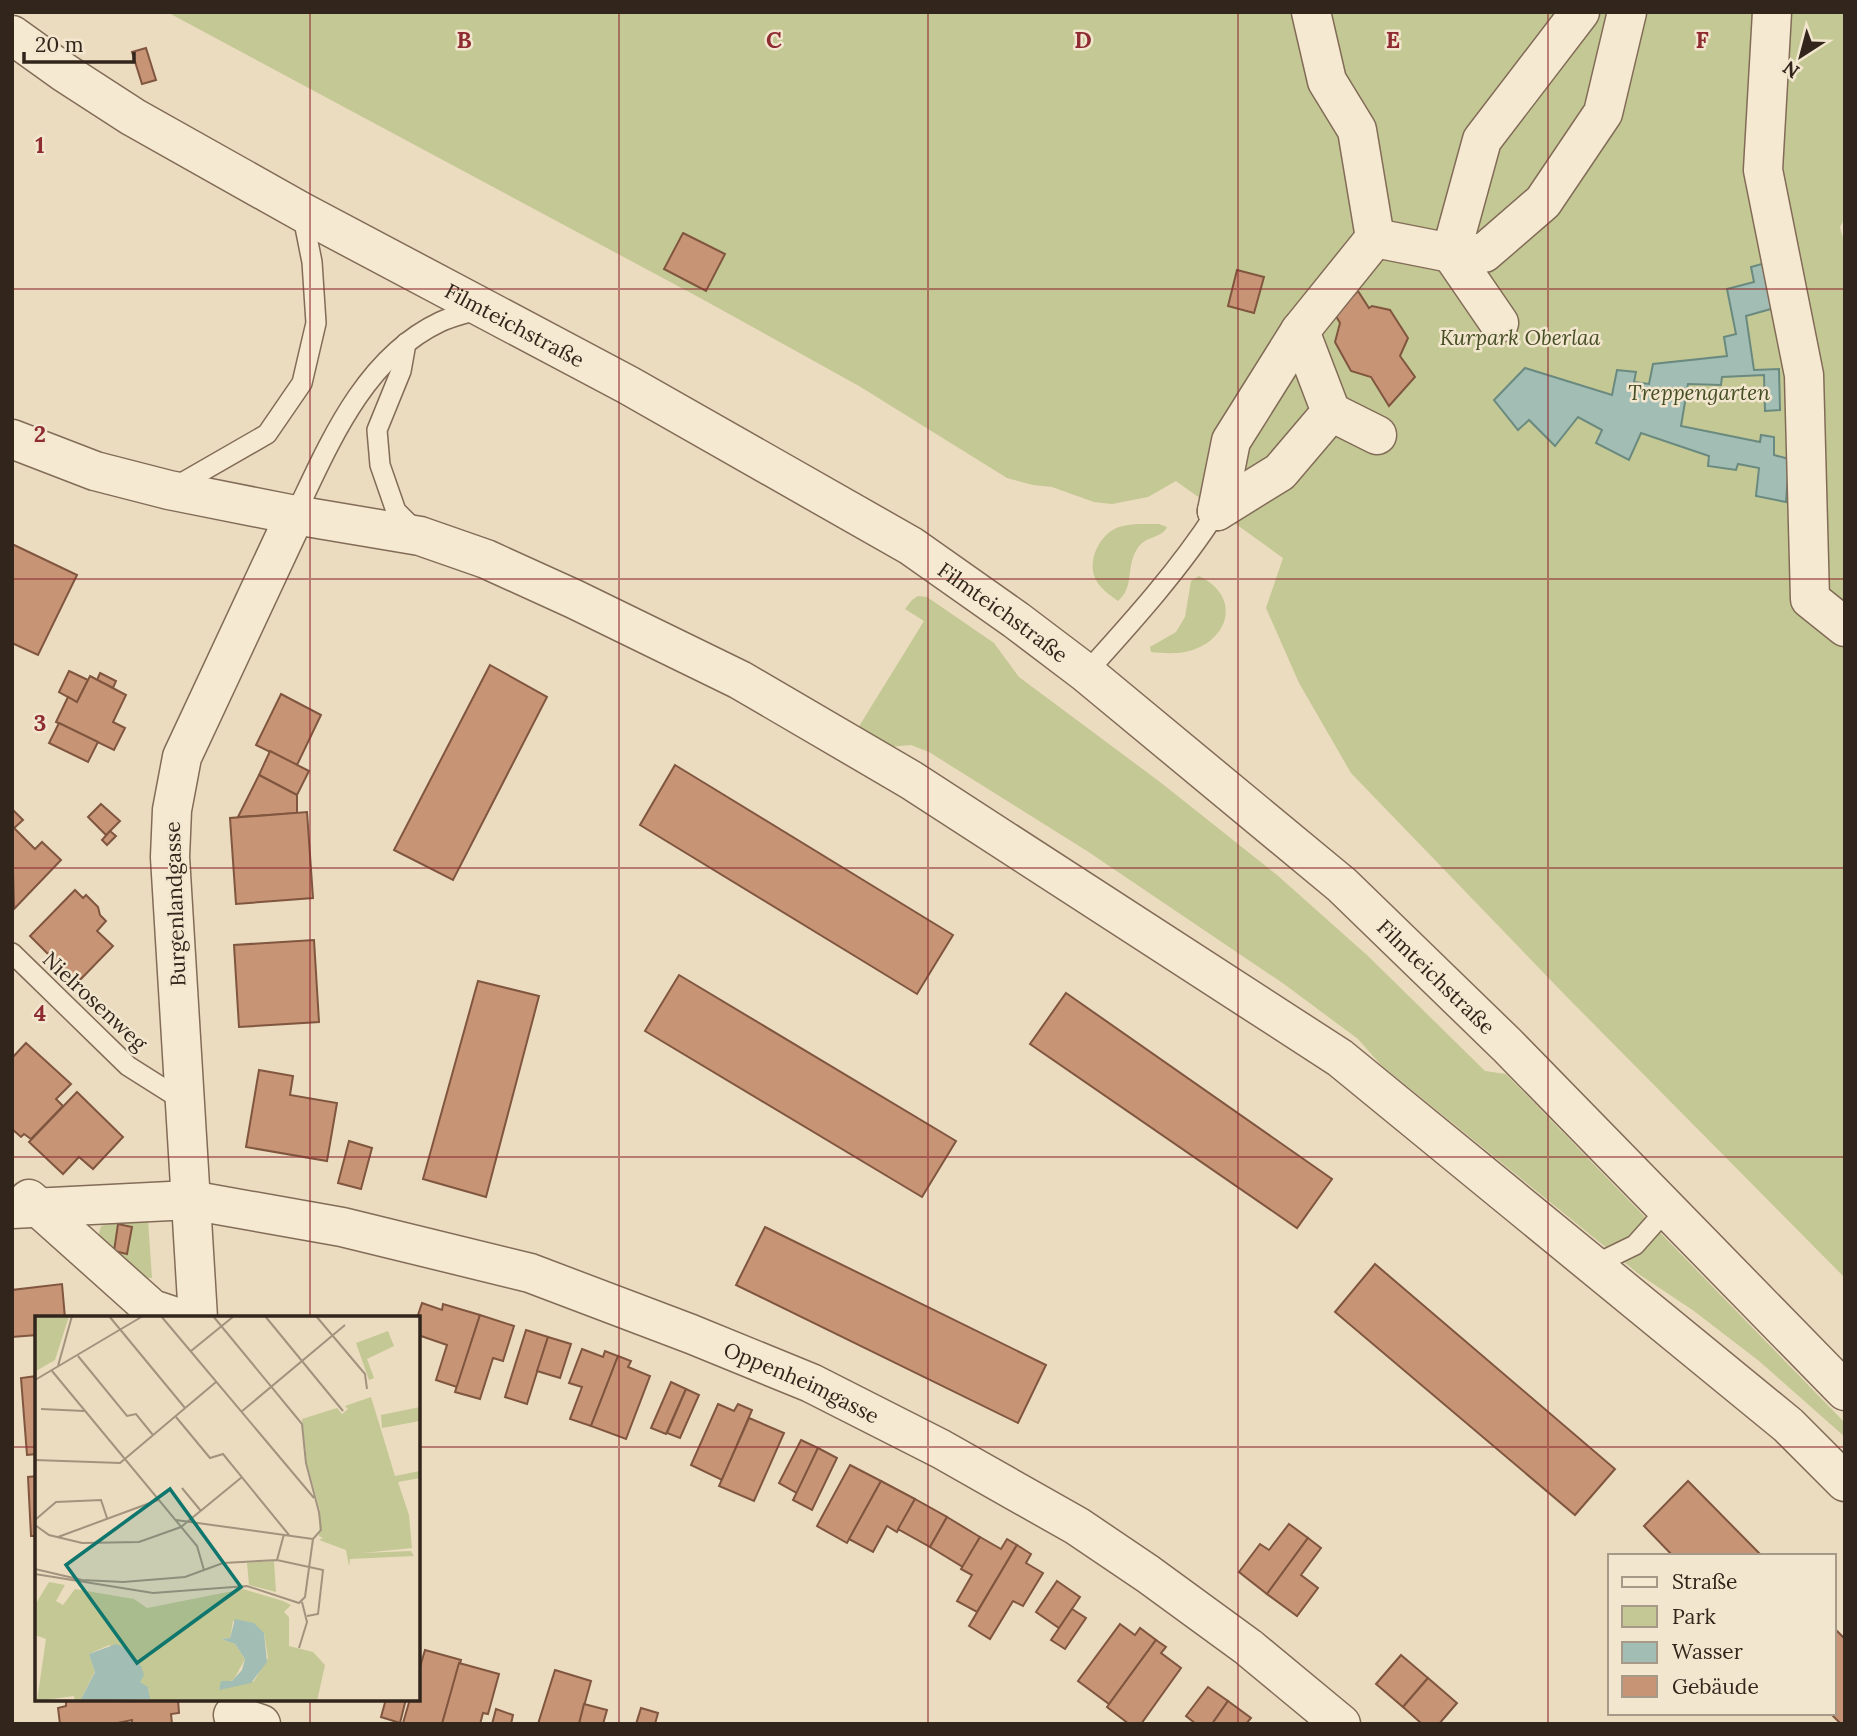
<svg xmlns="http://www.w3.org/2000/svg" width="1857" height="1736" font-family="Lora,serif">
  <rect width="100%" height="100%" fill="#ebdbbf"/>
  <g fill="#c4c894">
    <polygon points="167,12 1845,12 1845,218 1840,227 1845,245 1845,1278 1563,993 1351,773 1299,683 1266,608 1283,558 1176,481 1148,497 1112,504 1094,502 1052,487 1033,485 1007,478 859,386 702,299"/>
    <path d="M1159 524 1167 527C1163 537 1149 536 1140 545 1124 564 1136 586 1118 601 1110 595 1099 588 1095 578 1087 559 1101 533 1119 527 1131 523 1146 524 1159 524Z"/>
    <path d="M1199 576C1243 597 1229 643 1185 652 1174 654 1162 653 1151 652L1150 647 1176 632 1185 617 1191 581Z"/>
    <polygon points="918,596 927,597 994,643 1019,677 1160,782 1277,875 1368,956 1485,1071 1506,1074 1845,1423 1845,1437 1759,1361 1694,1311 1640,1275 1381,1065 1358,1039 1284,984 1087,851 929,752 911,745 888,747 858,728 924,621 905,609 912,600"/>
    <polygon points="148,1220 152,1278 138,1277 98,1237 101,1226 109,1223"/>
  </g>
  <polygon fill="#a2bdb3" stroke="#6a8a80" stroke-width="2" points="1769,262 1778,307 1746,316 1754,370 1779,369 1780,410 1765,411 1764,375 1722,377 1721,385 1688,384 1681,426 1760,442 1761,435 1774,437 1774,455 1789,459 1786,502 1756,496 1759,468 1738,464 1736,470 1708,466 1709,456 1641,433 1629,460 1596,443 1602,430 1578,417 1555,446 1529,420 1518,430 1494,400 1525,368 1612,395 1617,370 1636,372 1634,382 1649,384 1653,364 1727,356 1724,337 1736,334 1727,289 1754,282 1751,267"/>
  <g fill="#c79476" stroke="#80563f" stroke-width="2">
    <polygon points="146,48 156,80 142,84 132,52"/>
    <polygon points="683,233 725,254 706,291 664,269"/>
    <polygon points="1237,270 1264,277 1254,313 1228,306"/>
    <polygon points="1358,291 1369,308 1372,306 1390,310 1408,338 1400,356 1415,377 1389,406 1371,377 1351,371 1335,342 1340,323 1334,313"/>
    <polygon points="12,544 77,575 38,655 12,643"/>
    <polygon points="490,665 547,697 453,880 394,850"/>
    <polygon points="69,671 88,680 77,702 59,692"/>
    <polygon points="100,673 116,681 113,688 97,680"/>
    <polygon points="90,676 126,695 113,722 125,728 114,750 56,722 68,697 77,702"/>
    <polygon points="281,694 321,715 297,765 256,745"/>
    <polygon points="59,723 98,742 88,762 49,743"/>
    <polygon points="270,751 309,771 297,795 259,775"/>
    <polygon points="675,765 953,935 917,994 640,825"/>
    <polygon points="259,775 297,795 297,813 238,817"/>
    <polygon points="101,804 120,821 106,835 88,817"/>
    <polygon points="12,809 23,820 12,830"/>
    <polygon points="307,812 313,898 236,904 230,818"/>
    <polygon points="14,828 35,849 42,842 61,860 14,909 12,830"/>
    <polygon points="110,831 116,836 107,845 102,840"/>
    <polygon points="75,890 83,898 86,895 98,907 100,915 106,921 97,931 113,946 77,983 30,936"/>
    <polygon points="314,940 319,1022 239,1027 234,945"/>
    <polygon points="679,975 956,1141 922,1197 645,1031"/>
    <polygon points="478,981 539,996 486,1197 423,1179"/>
    <polygon points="1066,993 1332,1179 1297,1228 1030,1044"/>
    <polygon points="26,1043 71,1084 56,1099 63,1106 31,1139 24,1134 21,1137 12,1129 12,1058"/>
    <polygon points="259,1070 293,1076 290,1095 337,1103 327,1161 246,1147"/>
    <polygon points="77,1092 123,1137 93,1169 79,1157 63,1174 29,1142"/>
    <polygon points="349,1141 372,1148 361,1189 338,1183"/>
    <polygon points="118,1224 132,1227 127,1254 114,1251"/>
    <polygon points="765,1227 1046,1365 1018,1423 736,1285"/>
    <polygon points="1375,1264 1615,1469 1575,1515 1335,1312"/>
    <polygon points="62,1284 65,1318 37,1318 37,1335 12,1337 12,1290"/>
    <polygon points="422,1303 442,1310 443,1304 480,1315 457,1387 436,1380 447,1345 418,1335 417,1318"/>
    <polygon points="480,1315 514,1326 503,1361 493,1358 480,1399 455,1392"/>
    <polygon points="526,1330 548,1337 527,1404 505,1397"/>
    <polygon points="548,1337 571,1344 560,1378 537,1371"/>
    <polygon points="582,1349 603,1357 605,1351 618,1356 591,1426 570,1419 582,1387 569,1383"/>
    <polygon points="618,1356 631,1361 628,1367 650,1376 626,1439 591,1426"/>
    <polygon points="37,1376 37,1454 27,1455 21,1378"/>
    <polygon points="671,1382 686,1389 666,1434 651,1428"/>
    <polygon points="686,1389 699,1395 680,1438 667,1433"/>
    <polygon points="718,1404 734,1411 738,1404 752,1410 722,1480 691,1465"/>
    <polygon points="749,1418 784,1433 754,1501 719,1486"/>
    <polygon points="801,1440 818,1448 797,1493 779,1483"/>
    <polygon points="818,1448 837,1458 812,1510 793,1500"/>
    <polygon points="850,1465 881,1481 847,1543 817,1526"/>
    <polygon points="37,1476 37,1536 31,1536 28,1477"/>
    <polygon points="881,1481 915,1499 897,1532 887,1526 873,1552 849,1539"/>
    <polygon points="1688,1481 1762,1556 1673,1556 1644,1526"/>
    <polygon points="915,1499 947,1517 930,1547 898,1529"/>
    <polygon points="947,1517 980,1537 963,1567 930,1547"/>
    <polygon points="1289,1524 1308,1538 1267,1594 1239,1572 1260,1544 1269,1550"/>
    <polygon points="980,1537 1001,1549 1007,1539 1017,1545 977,1612 957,1601 972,1575 961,1569"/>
    <polygon points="1308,1538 1321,1548 1301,1575 1318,1588 1297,1616 1267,1594"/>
    <polygon points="1017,1545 1031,1554 1026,1563 1043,1573 1023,1606 1013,1601 990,1639 969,1626"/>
    <polygon points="1057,1581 1080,1597 1059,1628 1036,1612"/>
    <polygon points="1072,1609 1086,1618 1065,1649 1051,1640"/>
    <polygon points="1120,1624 1135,1635 1140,1628 1156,1640 1109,1704 1078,1681"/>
    <polygon points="1834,1628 1845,1639 1845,1724 1841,1724 1830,1713 1834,1713"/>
    <polygon points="1156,1640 1166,1647 1161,1653 1181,1668 1141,1724 1129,1724 1107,1707"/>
    <polygon points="425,1650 461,1660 442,1724 406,1724 403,1723 410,1699 418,1699 418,1674"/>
    <polygon points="1401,1655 1428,1678 1403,1707 1376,1684"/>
    <polygon points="459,1663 499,1674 488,1714 483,1713 480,1724 442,1724"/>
    <polygon points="555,1670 591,1681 579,1724 538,1724"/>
    <polygon points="1428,1678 1457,1703 1439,1724 1422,1724 1403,1707"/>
    <polygon points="1208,1687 1228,1701 1212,1724 1196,1724 1186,1716"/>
    <polygon points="66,1699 178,1700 179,1713 171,1714 172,1724 132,1724 132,1720 113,1724 60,1724 58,1708 66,1706"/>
    <polygon points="386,1699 406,1699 400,1723 381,1717"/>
    <polygon points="1228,1701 1251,1718 1246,1724 1212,1724"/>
    <polygon points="584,1704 607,1710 603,1724 579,1724"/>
    <polygon points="641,1708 658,1713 655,1724 636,1724"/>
    <polygon points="496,1709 513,1715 511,1724 492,1724"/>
  </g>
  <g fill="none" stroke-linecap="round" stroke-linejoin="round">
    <defs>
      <g id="lane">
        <polyline points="406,343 401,371 377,430 380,465 396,511 416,531"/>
        <polyline points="173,488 267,434 302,383 316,323 312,262 302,212"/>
        <path d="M295 515C329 444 364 358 440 322 452 316 467 313 480 309"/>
        <path d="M1086 673C1132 622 1180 569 1217 511"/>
        <polyline points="12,953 128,1066 185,1102"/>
        <polyline points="1594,1265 1635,1245 1667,1209"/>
      </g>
      <g id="street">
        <polyline points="1311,12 1327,81 1357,130 1375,238"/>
        <polyline points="1772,12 1763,170 1804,375 1810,599 1845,627"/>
        <path id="s1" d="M12 35 65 73 133 117 302 212 628 385 911 546 1016 620 1086 673 1342 885 1507 1045 1845 1391"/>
        <polyline points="1451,253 1484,253 1543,202 1603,113 1627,12"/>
        <polyline points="1451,253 1499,323"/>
        <polyline points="1331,412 1377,435"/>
        <polyline points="12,439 95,471 169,490 295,515 420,536 486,559 574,599 740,680 911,780 1340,1058 1788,1425 1845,1482"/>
        <polyline points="1217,511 1280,472 1331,412 1300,331 1375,238 1451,253 1482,140 1580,12"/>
        <polyline points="1217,511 1231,441 1300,331"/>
        <polyline points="29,1199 152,1309 179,1318"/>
        <path id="s2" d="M12 1209 190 1200 342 1227 530 1273 691 1334 811 1383 941 1449 1077 1526 1148 1574 1248 1647 1341 1724"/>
        <polyline points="198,1318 170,857 172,810 182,757 295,515"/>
        <polyline points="233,1715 261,1724"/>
      </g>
    </defs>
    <use href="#lane" stroke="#826c58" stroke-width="22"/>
    <use href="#street" stroke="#826c58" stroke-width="41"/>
    <use href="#lane" stroke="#f6e9d1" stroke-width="19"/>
    <use href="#street" stroke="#f6e9d1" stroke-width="38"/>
  </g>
  <path fill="none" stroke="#8e2c31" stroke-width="2" stroke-opacity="0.55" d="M310 12V1318M619 12V1724M928 12V1724M1238 12V1724M1548 12V1724M12 289H1845M12 579H1845M12 868H1845M12 1157H1845M12 1447H37M418 1447H1845M310 1699V1724"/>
  <g text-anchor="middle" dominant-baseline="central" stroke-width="5" stroke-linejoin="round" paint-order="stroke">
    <g font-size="21" fill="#32261c" stroke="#f3e6ce">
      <text stroke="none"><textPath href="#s1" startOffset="581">Filmteichstraße</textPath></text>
      <text stroke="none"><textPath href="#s1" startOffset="1148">Filmteichstraße</textPath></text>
      <text transform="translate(175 904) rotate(-92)">Burgenlandgasse</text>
      <text stroke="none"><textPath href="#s1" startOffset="1715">Filmteichstraße</textPath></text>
      <text transform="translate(95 1001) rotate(43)">Nielrosenweg</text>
      <text stroke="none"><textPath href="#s2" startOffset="819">Oppenheimgasse</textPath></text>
    </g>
    <g font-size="21" font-style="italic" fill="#454e24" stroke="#f3e6ce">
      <text x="1520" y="337">Kurpark Oberlaa</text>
      <text x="1699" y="392">Treppengarten</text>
    </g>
  </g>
  <g transform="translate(35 1316)">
    <rect width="385" height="385" fill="#ebdbbf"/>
    <path d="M0 0H34L20 44 1 55ZM353 15 359 30 332 43 339 62 334 64 321 27ZM336 81 360 160 385 155V162L363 166 374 199 377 232 328 237 376 235 379 240 315 243 314 250 311 234 284 224 288 222 284 220 285 194 272 147 267 103 302 92 307 98 313 93 310 90ZM385 91V105L347 112 346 99ZM239 245 241 276 214 269 212 247ZM14 266 30 269 21 285 28 289 40 273 99 283 112 292 208 273 248 285 256 289 249 296 254 301V330L278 336 290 349 282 385H114V374L105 366 106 350 94 338 74 329 54 338 60 355 45 385H40L39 380 2 385 11 323 0 319V289ZM198 305 229 317 233 342 219 365 183 373 199 363 210 343 200 328 186 323 195 322Z" fill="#c4c894" fill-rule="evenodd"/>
    <path d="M200 303 219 307 229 317 232 346 216 367 184 374 186 365H197L207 354 210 343 200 328 186 323 195 322ZM81 328 93 333 106 350 109 359 105 366 113 371 115 383 45 385 60 356 54 338Z" fill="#a2bdb3"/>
    <path fill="none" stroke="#a1937e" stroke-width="2" d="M74 0 150 92M126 0 279 182M178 0 267 108 271 147 284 196 286 214 278 223M230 0 308 95M281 0 330 58 332 73M156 35 199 0M43 40 92 100 101 98 118 119M23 50 37 0M17 55 162 230 169 254M0 64 108 0M6 93 49 95M206 96 310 9M141 101 175 142 188 138 254 219M0 144 85 147 181 66M147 172 166 195M0 204 21 186 66 184 72 202M141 204 278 223M0 209 14 219 47 227 104 226 146 211 207 161M23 221 123 184M242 244 249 218M0 253 47 264 88 266 150 261 188 247 242 244 288 254 283 298 272 300M0 258 118 277 212 270 264 287 270 281 278 223M264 332 272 306 267 286"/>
    <path fill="#0f766e" fill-opacity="0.15" stroke="#0f766e" stroke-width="3.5" d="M135 173 206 271 102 347 31 249Z"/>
    <rect width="385" height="385" fill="none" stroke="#32261c" stroke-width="3.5"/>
  </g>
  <g font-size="23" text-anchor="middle" font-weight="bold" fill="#8e2c31" stroke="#f3e6ce" stroke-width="5" stroke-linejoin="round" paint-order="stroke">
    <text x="464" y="48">B</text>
    <text x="774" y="48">C</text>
    <text x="1083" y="48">D</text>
    <text x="1393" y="48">E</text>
    <text x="1702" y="48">F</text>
    <text x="40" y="153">1</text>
    <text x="40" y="442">2</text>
    <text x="40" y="731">3</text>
    <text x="40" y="1021">4</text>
  </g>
  <rect width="1857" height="1736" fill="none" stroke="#32261c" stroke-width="28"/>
  <rect x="1608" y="1554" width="228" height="161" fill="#f3e6ce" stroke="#a69987" stroke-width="2"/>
  <rect x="1622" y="1577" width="35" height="10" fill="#f6e9d1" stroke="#a69987" stroke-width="2"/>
  <text x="1672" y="1589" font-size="21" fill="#32261c">Straße</text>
  <rect x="1622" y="1606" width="35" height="21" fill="#c4c894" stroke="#a69987" stroke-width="2"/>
  <text x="1672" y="1624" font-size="21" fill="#32261c">Park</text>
  <rect x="1622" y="1642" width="35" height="21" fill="#a2bdb3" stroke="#a69987" stroke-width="2"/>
  <text x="1672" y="1659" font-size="21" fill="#32261c">Wasser</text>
  <rect x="1622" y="1676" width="35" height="21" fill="#c79476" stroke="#a69987" stroke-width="2"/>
  <text x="1672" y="1694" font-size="21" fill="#32261c">Gebäude</text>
  <g transform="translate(1801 56) rotate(216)" stroke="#f3e6ce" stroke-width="5" paint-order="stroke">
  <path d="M0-5L12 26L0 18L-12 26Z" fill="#32261c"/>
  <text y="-10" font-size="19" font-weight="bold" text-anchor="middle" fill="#32261c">N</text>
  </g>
  <path d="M24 52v10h110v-10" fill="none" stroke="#32261c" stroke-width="3.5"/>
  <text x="35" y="52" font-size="21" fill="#32261c" stroke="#f3e6ce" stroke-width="5" paint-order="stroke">20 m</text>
</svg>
